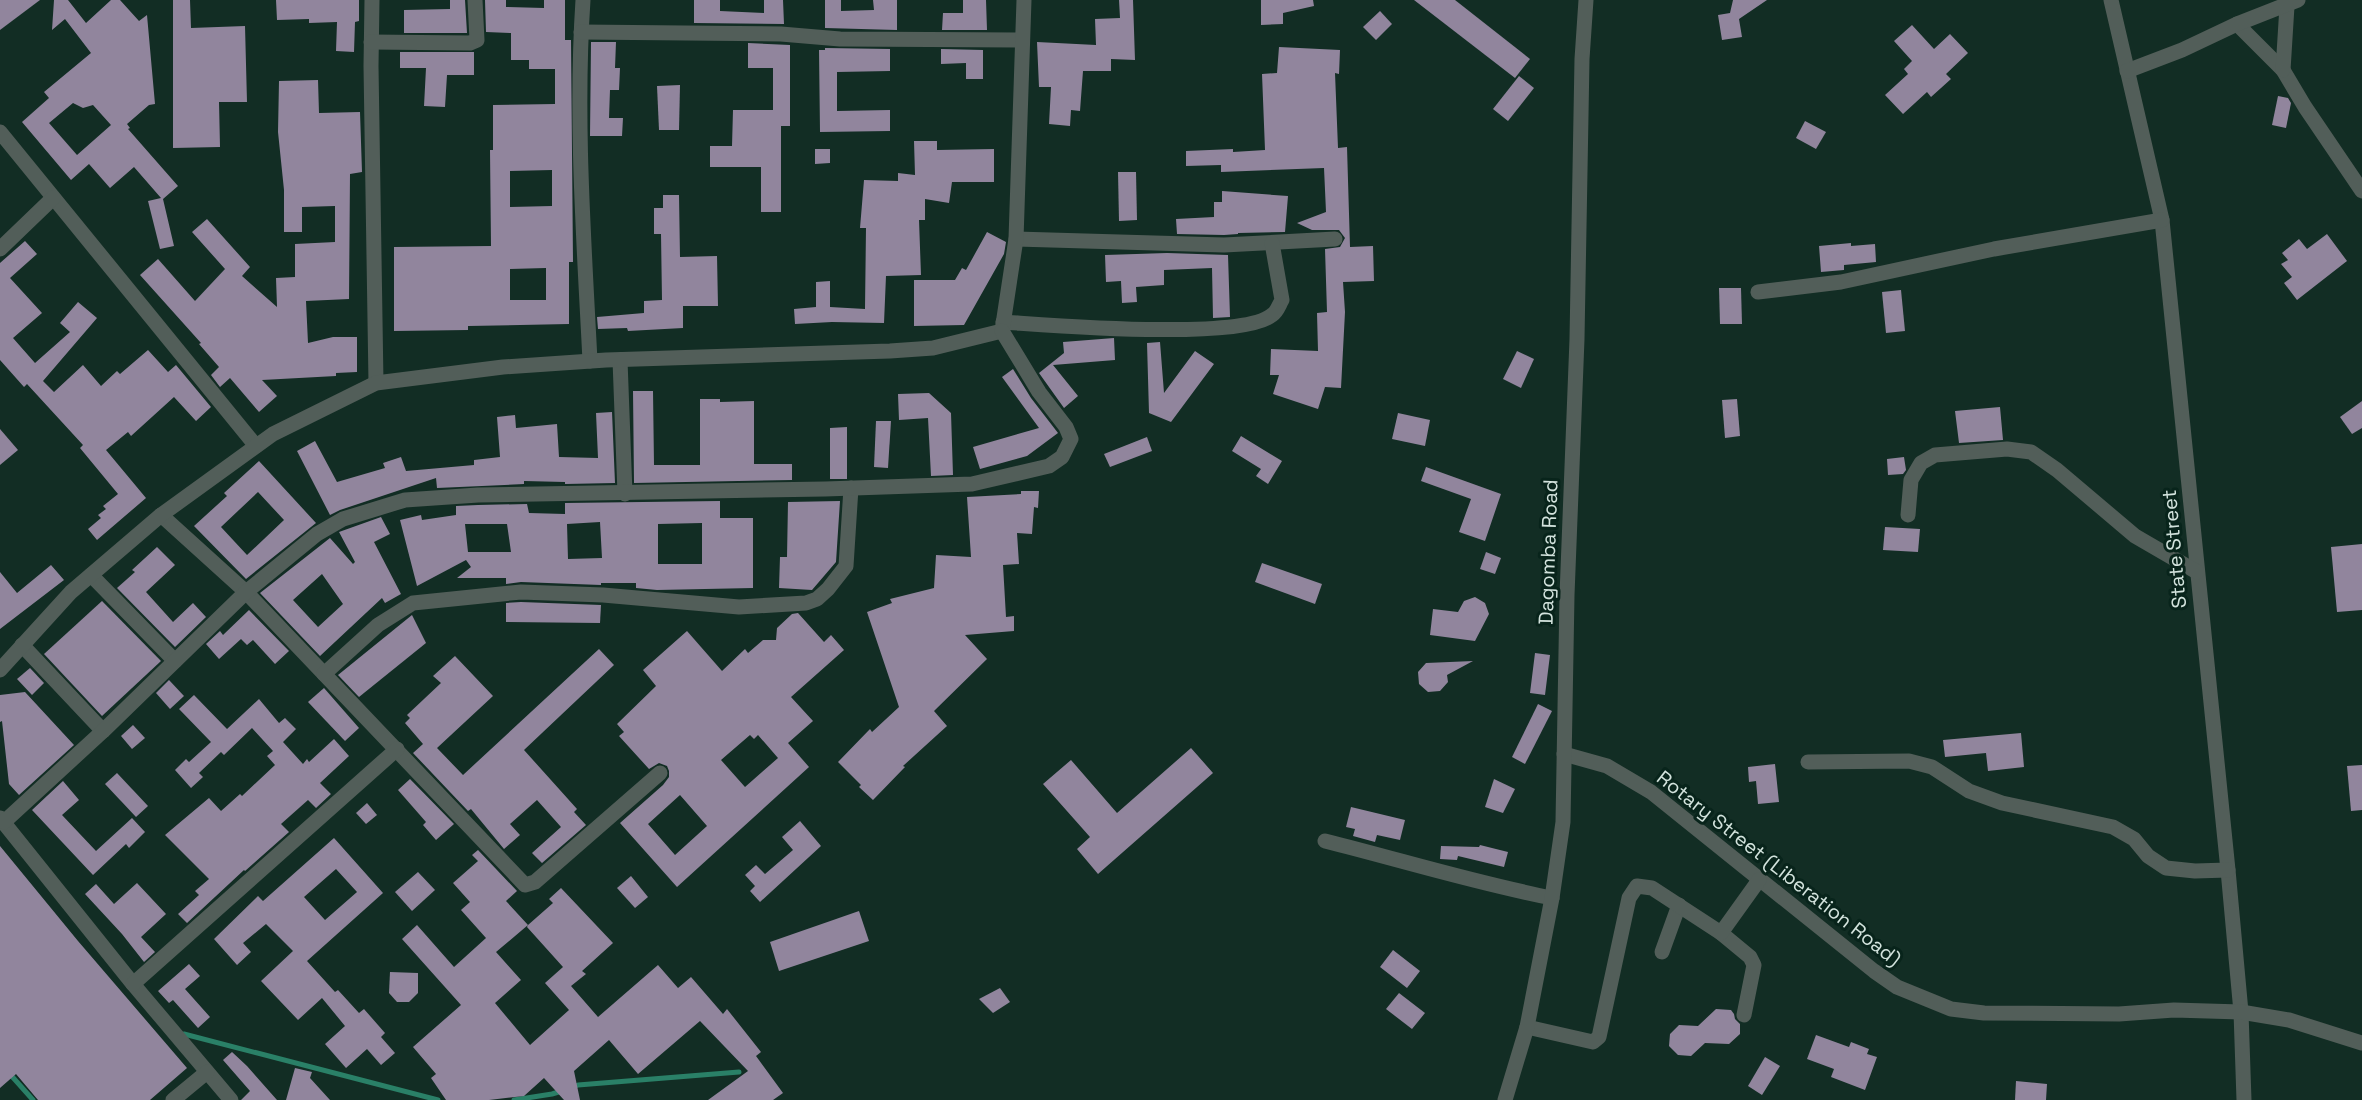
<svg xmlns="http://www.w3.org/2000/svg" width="2362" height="1100" font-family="'Space Grotesk',sans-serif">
  <rect width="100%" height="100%" fill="#122d24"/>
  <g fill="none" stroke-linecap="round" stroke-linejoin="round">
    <g stroke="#2a8067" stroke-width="5">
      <polyline points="184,1034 438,1100"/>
      <polyline points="0,1063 33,1100"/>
      <polyline points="570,1088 578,1085 739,1072"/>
      <polyline points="514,1100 552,1094 562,1091"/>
    </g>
  </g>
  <g fill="#91859d" fill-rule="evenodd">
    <polygon points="0,0 40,0 0,30"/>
    <path d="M54 0H68L86 23 111 0H120L139 21 147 15 155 104 149 105 127 124 130 128 128 129 178 186 163 199 174 246 160 249 148 201 161 198 134 167 110 188 89 164 71 180 22 122 49 98 44 92 91 53 65 19 52 30ZM73 103 83 108 93 105 111 125 77 155 49 123Z"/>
    <polygon points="173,0 190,0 191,28 245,26 247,102 219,102 220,147 173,148"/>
    <polygon points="276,0 359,0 359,21 355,22 354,52 336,51 337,22 309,23 309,19 277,20"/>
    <polygon points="450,0 465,0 467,33 404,33 404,10 450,9"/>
    <path d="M485 0H506V7L544 8V0H565V40H571L573 262H569V324L468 326V330L394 331V247L491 246 490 150H493V105L555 104V69H529V60H511V33L486 32ZM552 170V206L510 207V171ZM546 268V300H510V269Z"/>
    <polygon points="694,0 720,0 720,11 764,13 764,0 783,0 784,24 694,23"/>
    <polygon points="825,0 841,0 841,11 874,10 873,0 897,0 897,30 825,28"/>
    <polygon points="963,0 986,0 987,30 942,30 943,13 963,13"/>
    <polygon points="1119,0 1133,0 1135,60 1111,59 1111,71 1083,71 1080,111 1071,110 1070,126 1049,124 1051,87 1039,87 1037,42 1096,45 1095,19 1120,18"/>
    <polygon points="1261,0 1313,0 1314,6 1283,13 1283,24 1261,25"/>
    <polygon points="1414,0 1455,0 1530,59 1515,78"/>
    <polygon points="1733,0 1767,0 1739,19 1742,37 1722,40 1718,15 1730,13"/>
    <polygon points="1380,11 1392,24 1376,40 1363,27"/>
    <polygon points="1912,25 1934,49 1950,34 1968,53 1946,74 1951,79 1931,97 1927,92 1903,114 1885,95 1908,74 1904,69 1912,61 1894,41"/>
    <polygon points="591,42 616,42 615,68 620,68 619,90 610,90 609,118 623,118 622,136 590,136"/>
    <polygon points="748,43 790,45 790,126 781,126 781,212 761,212 761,167 710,167 710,146 732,146 733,110 773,110 773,68 748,68"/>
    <polygon points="1279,47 1340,50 1339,74 1335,73 1338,148 1347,147 1350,247 1373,246 1374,281 1343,282 1345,312 1341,388 1325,387 1318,409 1273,394 1279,375 1270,375 1271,349 1318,351 1317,313 1327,312 1325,249 1340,247 1345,238 1339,230 1312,230 1297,223 1326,212 1324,168 1221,172 1221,165 1186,166 1186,151 1233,149 1233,152 1265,150 1262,74 1277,73"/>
    <polygon points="825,48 890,49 890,71 837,72 837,111 890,110 890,131 820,132 819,50 825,50"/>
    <polygon points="941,49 983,50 983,79 966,79 966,63 941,64"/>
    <polygon points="400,52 474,52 474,75 447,75 445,107 424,106 426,68 400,68"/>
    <polygon points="1519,76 1534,88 1508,121 1493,109"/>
    <polygon points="318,80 319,113 360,112 362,172 350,174 349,299 306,301 308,343 333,337 357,337 357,372 336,373 336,376 262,380 277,396 259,412 230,378 220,387 211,375 219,367 199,344 201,343 140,275 158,259 195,301 225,269 192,232 207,219 250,267 242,276 277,307 276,278 295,277 295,244 335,242 335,206 302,207 302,232 284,232 284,190 278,132 279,81"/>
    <polygon points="680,85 679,130 659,130 657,86"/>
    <polygon points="2278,96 2288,98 2291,103 2286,128 2272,125"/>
    <polygon points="1805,121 1826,132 1816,149 1796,138"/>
    <polygon points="914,141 937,141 937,150 994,149 994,182 952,182 949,203 925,199 925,220 919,220 921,275 886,276 884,323 832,322 795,324 794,309 816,307 816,282 830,281 830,307 865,309 866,228 860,228 864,180 898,181 898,173 915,175"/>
    <polygon points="815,149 830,149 830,163 815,164"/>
    <polygon points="1118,172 1136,172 1137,220 1119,221"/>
    <polygon points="1222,191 1288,196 1285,232 1238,233 1238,234 1224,235 1177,234 1176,219 1214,217 1214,202 1222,202"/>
    <polygon points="663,195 679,195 680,257 717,256 718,306 683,306 683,328 628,331 627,328 598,329 597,317 644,313 644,301 662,300 661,234 654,234 654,208 663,208"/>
    <polygon points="987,232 1006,242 1004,254 964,325 914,326 914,280 955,280 962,268 966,270"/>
    <polygon points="2327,234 2347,261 2297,300 2284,283 2292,277 2281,264 2288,260 2282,253 2299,239 2307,249"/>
    <polygon points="25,241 37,254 10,278 42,313 13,338 35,363 70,332 60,323 78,302 97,318 43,381 54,392 83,365 101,386 117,371 120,374 148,350 168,372 176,365 211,407 196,421 174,397 131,436 128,432 106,450 146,498 97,540 88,529 101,518 98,515 106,509 103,506 118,494 80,448 83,445 27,384 24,387 0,360 0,263"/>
    <polygon points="1851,243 1851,246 1875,244 1876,262 1844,265 1844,270 1821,272 1819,246"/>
    <polygon points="1167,253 1228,255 1230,317 1213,318 1212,268 1164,270 1164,285 1136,287 1137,302 1122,303 1121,281 1106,282 1105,255"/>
    <polygon points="1719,288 1741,288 1742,324 1720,324"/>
    <polygon points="1901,290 1905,331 1886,333 1882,292"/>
    <polygon points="1114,338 1115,360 1053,365 1078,396 1064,408 1039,373 1064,353 1063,342"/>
    <polygon points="1160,342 1164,393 1195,351 1214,364 1171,422 1149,413 1147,343"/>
    <polygon points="1517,351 1534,359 1521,388 1503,379"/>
    <polygon points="1013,369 1031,398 1058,433 1027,456 980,469 973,447 1039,428 1002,377"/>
    <polygon points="633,391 653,391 654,465 700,465 700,399 720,399 720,402 754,401 754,464 792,464 792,480 634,483"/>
    <polygon points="929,393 951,413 953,475 931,476 928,418 899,420 898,394"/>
    <polygon points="1737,399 1740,436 1725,438 1722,400"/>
    <polygon points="2362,401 2362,428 2352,434 2340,417"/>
    <polygon points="2000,407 2003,440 1959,443 1955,411"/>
    <polygon points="612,412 615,483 565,484 565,482 524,481 524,484 437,488 436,478 340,510 330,515 297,451 315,441 337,482 385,468 383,463 401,457 406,471 474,465 474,460 500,457 497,417 515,415 516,428 557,424 559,457 598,458 596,413"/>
    <polygon points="1398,413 1430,420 1425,446 1392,439"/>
    <polygon points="876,421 891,421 888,468 874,467"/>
    <polygon points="847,427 847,479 830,479 830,428"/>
    <polygon points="0,429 18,450 0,465"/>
    <polygon points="1241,436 1282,461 1268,484 1256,476 1261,469 1232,451"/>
    <polygon points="1147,437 1152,451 1110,467 1104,454"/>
    <polygon points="1904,457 1906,470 1903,474 1888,475 1887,459"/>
    <path d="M259 461 316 523 246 579 194 526 227 496 224 493ZM258 492 284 520 247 555 221 527Z"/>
    <polygon points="1426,467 1501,494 1485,541 1459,532 1471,499 1421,481"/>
    <polygon points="1021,491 1039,491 1038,508 1034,507 1032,534 1017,533 1019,564 1003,565 1006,617 1014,616 1014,631 965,635 987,659 934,711 947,726 903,766 905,767 873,800 859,787 861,785 838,762 870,729 872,732 899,707 867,612 892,603 890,599 934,588 936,555 971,557 967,497 1021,494"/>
    <path d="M720 501V518H753V588L657 590 636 588V583H601V585L521 582 506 584V578H457L471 567 466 560 417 586 400 520 421 515 422 520 456 515V506L478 505 527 504 529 513 565 514V503ZM600 522 602 558 568 559 567 524ZM702 523V564H658V524ZM465 524H507L511 552H468Z"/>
    <polygon points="840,501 836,562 812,590 779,588 780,557 787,557 788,502"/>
    <path d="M381 517 390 534 374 542 401 594 385 603 382 598 320 656 260 593 330 538 353 564 355 562 339 532ZM322 574 343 604 318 627 293 600Z"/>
    <polygon points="1885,527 1920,529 1918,552 1883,550"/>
    <polygon points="2362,544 2362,610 2337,612 2331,547"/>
    <polygon points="157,547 175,565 146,592 173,622 193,603 206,617 175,647 117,588 135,572 132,570"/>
    <polygon points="1486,552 1501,558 1495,574 1480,569"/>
    <polygon points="1262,563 1322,584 1315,604 1255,582"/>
    <polygon points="51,565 64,580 0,629 0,572 17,593"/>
    <polygon points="1475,597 1485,603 1489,614 1475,641 1430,635 1433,609 1458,612 1464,601"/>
    <polygon points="102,601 161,661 102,716 44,654"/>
    <polygon points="521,602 601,605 600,623 506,622 506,603"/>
    <polygon points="249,610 289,651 275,664 253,640 247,645 241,639 219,659 206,644 220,631 223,635"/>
    <path d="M798 613 824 642 831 635 844 650 791 697 813 721 788 743 809 767 677 887 620 823 663 785 669 777V771L667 766 659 763 649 769 619 736 624 732 617 724 656 686 643 670 687 631 722 671 745 649 748 653 763 640H776L777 628 792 614ZM750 735 754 739 758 735 778 758 745 787 721 760ZM680 795 707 826 675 855 648 824Z"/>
    <polygon points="412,615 426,643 359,697 338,675"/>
    <polygon points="599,649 614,665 524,750 577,809 574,812 586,825 542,863 532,853 561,827 537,800 510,824 520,835 504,849 471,809 468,811 413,753 423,744 405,723 410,718 407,715 441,683 433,676 455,656 493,696 437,748 463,775"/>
    <polygon points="1535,653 1550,655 1545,695 1530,693"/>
    <polygon points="1473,661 1447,675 1448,682 1440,691 1428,692 1419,684 1418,672 1426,663"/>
    <polygon points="30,668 44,683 32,695 17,679"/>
    <polygon points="169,680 184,696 170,709 156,693"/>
    <polygon points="324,688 359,728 345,741 308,702"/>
    <polygon points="25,692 74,745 19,795 9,784 2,721 0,722 0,695"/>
    <polygon points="194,695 227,729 259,699 279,723 285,718 296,729 283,742 303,764 307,759 309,762 334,739 349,756 320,783 331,794 316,808 308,800 281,824 289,832 245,871 244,870 187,923 178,914 199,895 195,891 209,879 165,835 209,798 221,811 240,794 242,796 275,765 267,756 273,751 252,728 224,755 221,752 199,773 203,777 191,788 175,770 186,759 189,762 211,742 179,709"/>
    <polygon points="1538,704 1552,711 1525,764 1512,757"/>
    <polygon points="133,725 145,738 132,749 121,736"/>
    <polygon points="2021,733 2024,767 1988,771 1986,753 1945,757 1943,740"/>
    <polygon points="1191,748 1213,773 1098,874 1077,849 1090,837 1043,784 1071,760 1117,813"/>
    <polygon points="1775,764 1779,802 1758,804 1756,781 1749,782 1748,767"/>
    <polygon points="2362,765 2362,810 2351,811 2347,766"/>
    <polygon points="117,773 148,806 136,817 105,784"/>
    <polygon points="410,779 454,824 436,840 423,825 426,822 398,790"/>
    <polygon points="1494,779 1515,789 1503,813 1485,807"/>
    <polygon points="63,781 79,800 62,815 96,851 132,818 145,832 129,848 126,844 93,875 32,810"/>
    <polygon points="367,803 377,815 366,824 356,813"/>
    <polygon points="1351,807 1405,820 1400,840 1377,835 1375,842 1353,836 1355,829 1346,827"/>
    <polygon points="800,821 821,846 760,902 750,891 755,886 745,875 756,865 765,874 793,850 782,837"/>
    <path d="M334 838 383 893 307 961 335 992 338 990 359 1013 364 1009 385 1033 381 1037 395 1053 381 1065 367 1049 346 1068 325 1044 345 1026 322 998 298 1020 261 981 293 951 266 924 243 943 251 952 237 965 214 939 258 896 263 901ZM336 869 357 892 325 920 304 897Z"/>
    <polygon points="1480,845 1508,852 1504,867 1458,856 1457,860 1440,859 1441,846 1479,847"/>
    <polygon points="0,846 78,941 187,1068 150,1100 38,1100 16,1074 0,1088"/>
    <path d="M478 850 517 891 506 901 528 925 553 903 549 899 561 888 613 943 582 971 586 974 571 986 598 1017 658 965 678 988 691 977 723 1014 727 1009 761 1052 756 1056 783 1093 773 1100H708L748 1071 700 1021 638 1074 609 1040 574 1071 580 1100H564L544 1078 524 1096 489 1100H446L431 1078 436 1074 413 1047 461 1005 402 939 417 925 454 967 486 938 461 910 470 902 453 883 478 861 472 855ZM528 925 527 927 563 967 545 983 569 1010 530 1045 495 1003 521 980 496 952Z"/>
    <polygon points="418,872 435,890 412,911 395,892"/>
    <polygon points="631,876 648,897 635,908 617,888"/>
    <polygon points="137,883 166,914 141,937 155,952 144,962 122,934 85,894 96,884 114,904"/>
    <polygon points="859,911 869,941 779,971 770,942"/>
    <polygon points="1393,950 1420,971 1407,988 1380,967"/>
    <polygon points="189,964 200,976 185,989 210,1017 198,1028 173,1000 169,1003 158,991"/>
    <polygon points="390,972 418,973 418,993 409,1002 397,1002 389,993"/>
    <polygon points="1000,988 1010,1002 993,1013 979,999"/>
    <polygon points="1399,993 1425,1013 1412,1029 1386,1009"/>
    <polygon points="1716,1009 1731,1010 1734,1014 1735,1019 1740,1024 1740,1034 1729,1044 1705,1043 1691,1056 1678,1055 1669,1046 1670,1034 1679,1025 1698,1026"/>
    <polygon points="1816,1035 1849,1047 1851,1042 1869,1049 1867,1054 1877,1057 1865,1090 1831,1077 1834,1069 1807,1059"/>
    <polygon points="232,1052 247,1066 277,1100 241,1100 250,1091 223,1060"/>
    <polygon points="1765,1057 1780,1066 1762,1095 1748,1086"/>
    <polygon points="295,1068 312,1072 310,1078 330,1100 286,1100"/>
    <polygon points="2016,1081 2047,1084 2046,1100 2015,1100"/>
  </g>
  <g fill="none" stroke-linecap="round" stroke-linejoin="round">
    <g stroke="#525e59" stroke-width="15">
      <polyline points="372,0 371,66 376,383"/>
      <path d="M583 0C575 120 584 241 590 361"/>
      <polyline points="2111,0 2162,220 2228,870 2241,1012 2244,1100"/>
      <polyline points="2237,24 2283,70 2305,107 2362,191"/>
      <polyline points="581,32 781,34 840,39 1022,40"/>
      <polyline points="371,42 470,43 477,40 475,0"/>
      <polyline points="2283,70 2287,6"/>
      <polyline points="2127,71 2182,50 2237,24 2298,0"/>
      <polyline points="0,132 256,446"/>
      <polyline points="1016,239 1224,245 1335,239"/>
      <polyline points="0,249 53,198"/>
      <polyline points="1758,292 1841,282 1994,249 2162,220"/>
      <path d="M1003 322C1051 325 1240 341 1272 315 1277 312 1279 305 1282 300L1272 243"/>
      <polyline points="620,360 625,494"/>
      <polyline points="161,515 246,592 525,885 535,882 660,773"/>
      <polyline points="1908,515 1911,480 1921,463 1935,455 2007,449 2031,452 2057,470 2135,536 2197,572"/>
      <polyline points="91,575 175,661"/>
      <polyline points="22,645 103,731"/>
      <polyline points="0,670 71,592 161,515 273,434 376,383 503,367 606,360 890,351 933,348 1002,331 1016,239 1024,0"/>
      <polyline points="324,674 378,625 413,603 521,592 603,595 739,607 806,603 817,599 828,589 846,566 851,488"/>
      <polyline points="1564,754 1607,766 1651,792 1874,971 1897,987 1951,1009 1984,1013 2119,1014 2174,1010 2241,1012 2289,1020 2362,1043"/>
      <polyline points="1808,762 1909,761 1932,767 1969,791 2002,803 2113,827 2134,839 2148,856 2166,868 2195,871 2228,870"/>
      <polyline points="0,818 133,984 231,1100"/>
      <polyline points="4,822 103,731 246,592 317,534 343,519 405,500 478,495 825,489 972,484 1049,466 1062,457 1071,439 1066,427 1039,392 1002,331"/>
      <path d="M1325 841C1401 860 1475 883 1552 898"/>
      <polyline points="1721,933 1750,957 1754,965 1744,1015"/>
      <polyline points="1662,952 1679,905"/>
      <polyline points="133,984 397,749"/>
      <polyline points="1527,1027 1593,1042 1599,1037 1629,898 1637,886 1652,888 1721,933 1759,880"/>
      <polyline points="173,1100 207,1072"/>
      <polyline points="1505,1100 1527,1027 1552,898 1563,822 1567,595 1577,339 1582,59 1586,0"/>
    </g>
  </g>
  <g text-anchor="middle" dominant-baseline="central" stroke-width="6" stroke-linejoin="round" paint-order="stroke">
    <g font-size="20" fill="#d3e3dd" stroke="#08241b">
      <text transform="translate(2174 549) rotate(-95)">State Street</text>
      <text transform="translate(1548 552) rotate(-88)">Dagomba Road</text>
      <text transform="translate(1779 868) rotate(38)">Rotary Street (Liberation Road)</text>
    </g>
  </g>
</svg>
